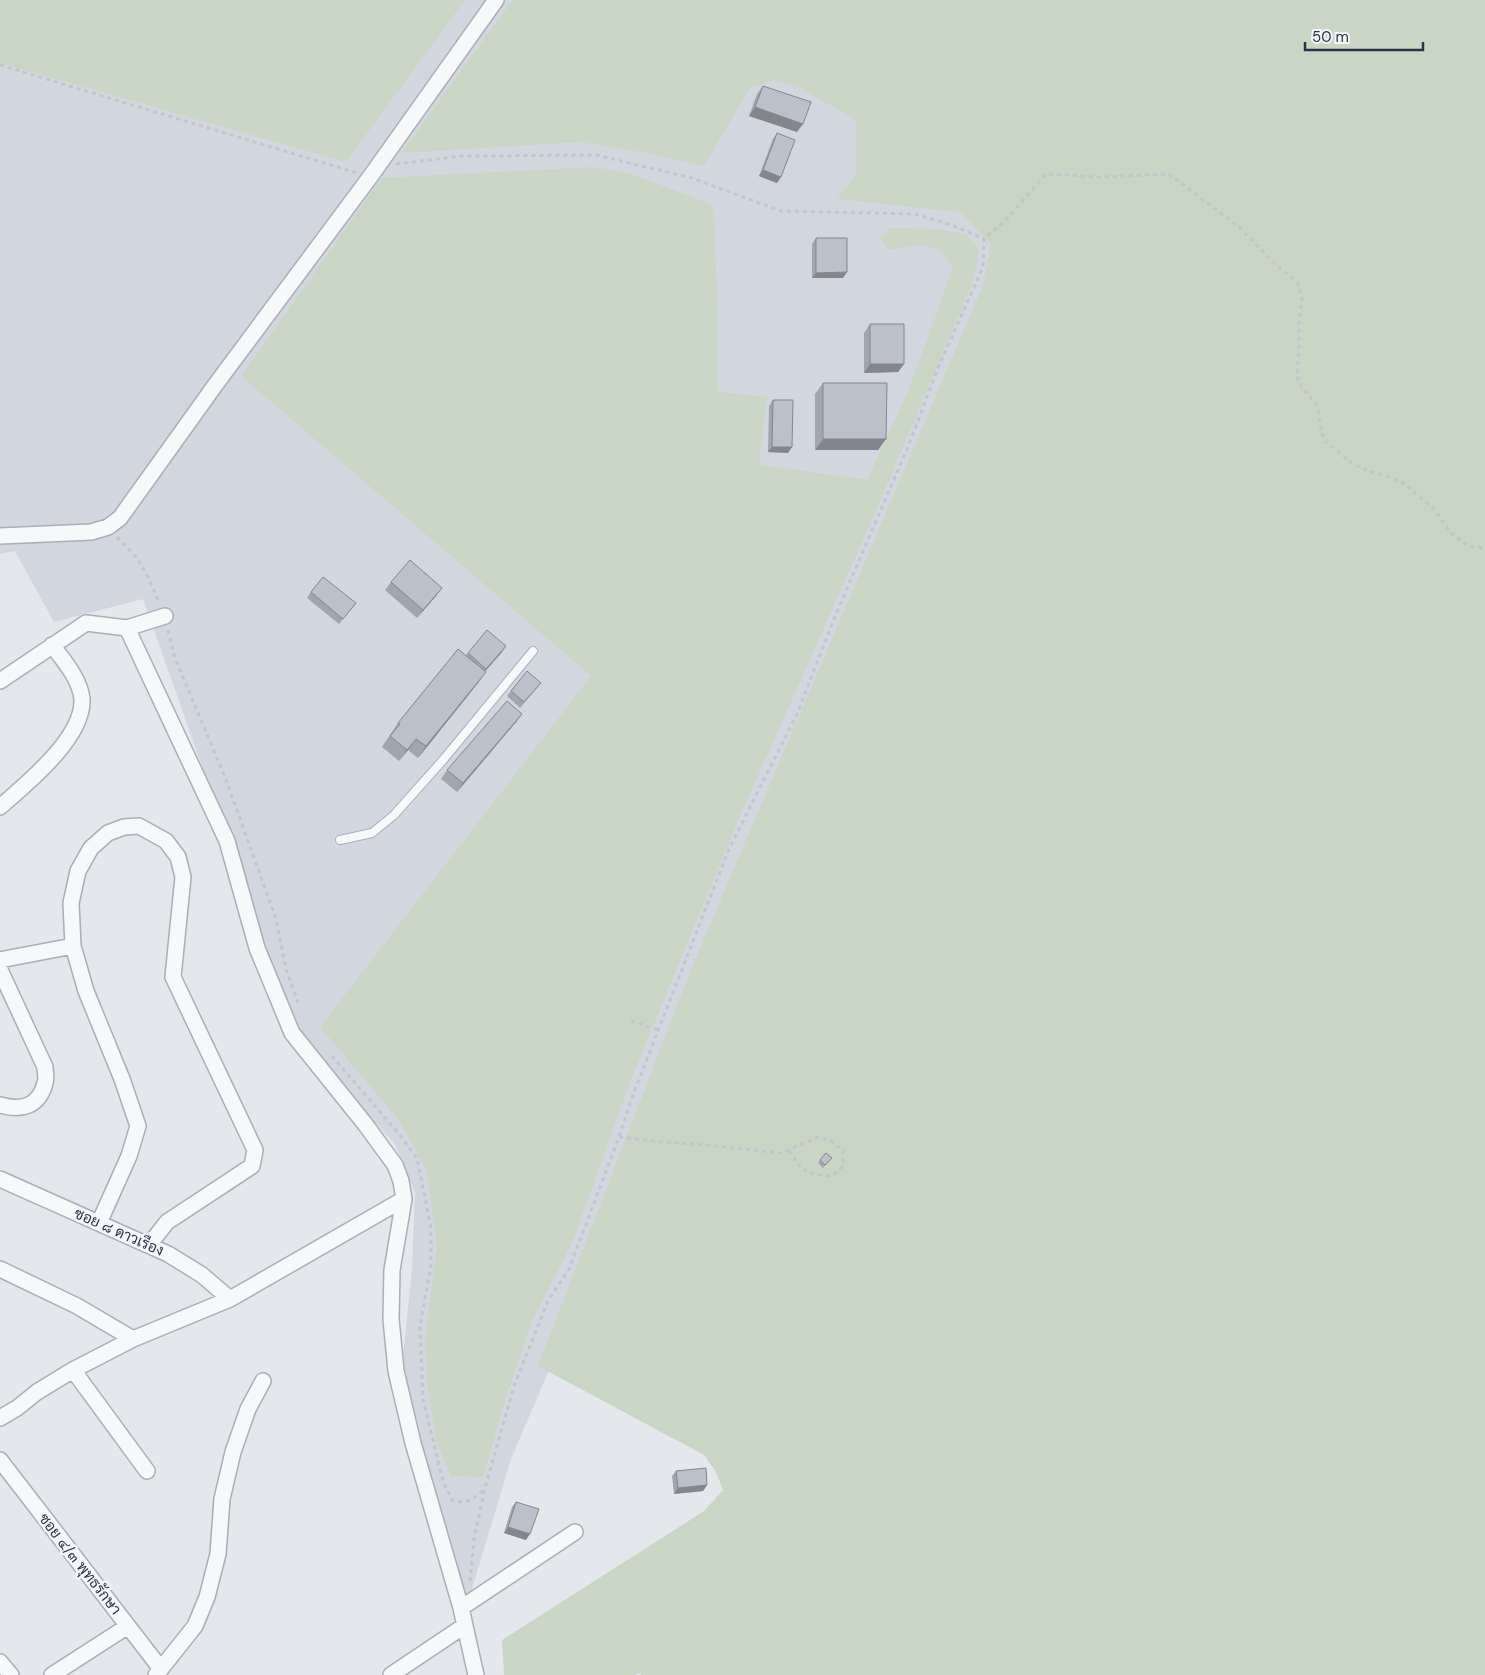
<svg xmlns="http://www.w3.org/2000/svg" width="1485" height="1675" font-family="'DM Sans',Sarabun,sans-serif">
  <style>
    .built { fill: #d2d6de }
    .green { fill: #c9d6c5 }
    .lines { fill: none; stroke-linecap: round; stroke-linejoin: round }
    .service-casing { stroke: #a9aeb7; stroke-width: 10 }
    .minor-casing { stroke: #a9aeb7; stroke-width: 18 }
    .path { stroke: #c2c5cb; stroke-width: 3; stroke-dasharray: 4 4; stroke-linecap: butt }
    .service { stroke: #f7f8fa; stroke-width: 8 }
    .minor { stroke: #f7f8fa; stroke-width: 15 }
    .wall { fill: #a1a5ae }
    .shaded-wall { fill: #83868d }
    .building { fill: #bbc0ca; stroke: #83868d }
    .labels { text-anchor: middle; stroke-width: 5; stroke-linejoin: round; paint-order: stroke }
    .street-label { font-size: 15px; fill: #2b3445; stroke: #f4f6f9 }
  </style>
  <rect width="100%" height="100%" fill="#e4e7ec"/>
  <path class="built" d="M0,0H851L1015,216L1022,264L511,1459L468,1602L439,1519L402,1367L412,1268L415,1193L395,1144L299,1041L143,599L54,622L15,551L0,554Z"/>
  <path class="green" d="M0,0H465L346,162L0,63Z
    M513,0H1485V1675H641L640,1673L635,1675H504L502,1640L704,1511L723,1490L716,1472L704,1455L538,1366L692,967L984,283L991,244L960,212L837,199L856,174V120L802,89L773,80L750,88L704,166L647,153L581,142L401,153Z
    M593,167L629,173L713,205L718,314V392L767,397L759,463L762,465L867,480L909,389L953,268L939,249L921,245L889,250L880,237L890,228L939,229L967,235L979,250L973,282L876,511L739,818L630,1082L572,1243L532,1321L505,1401L483,1477L451,1476L437,1442L428,1390L425,1341L437,1245L427,1171L399,1120L320,1027L591,676L241,376L382,178Z"/>
  <g class="lines">
    <g class="service-casing">
      <path id="service" d="M340,840L372,833L394,815L443,760L533,651"/>
    </g>
    <g class="minor-casing">
      <path id="minor" d="M0,536L91,532L108,527L120,518L216,384L370,177L496,0
        M127,628L227,841L257,948L292,1033L365,1124L395,1165L401,1181L404,1199L392,1270L391,1319L396,1371L413,1443L461,1608L476,1675
        M0,681L86,623L127,628L165,616
        M0,807C26,784 84,738 82,699C80,679 64,661 52,645
        M0,960L73,946
        M0,970L45,1067C45,1072 47,1079 45,1083C39,1107 21,1111 0,1105
        M0,1179L168,1254L202,1275L230,1299
        M99,1223L129,1156L138,1126L122,1079L86,991L73,946L71,903L78,871L91,848L108,833L124,827L139,826L166,841L178,857L183,877L173,977L255,1150L252,1166L167,1222L149,1245
        M0,1269L77,1306L133,1339
        M73,1370L147,1471
        M0,1418L17,1408L37,1392L73,1370L133,1339L230,1299L404,1199
        M0,1460L161,1669
        M461,1608L575,1532
        M0,1662L11,1675
        M52,1675L128,1626
        M156,1675L195,1626L207,1597L218,1554L222,1499L233,1452L248,1409L263,1381
        M391,1675L464,1626"/>
    </g>
    <path class="path" d="M0,65L357,173
      M396,164L462,156L596,155L692,178L781,211L915,214L954,226L984,239
      M117,537L138,559L148,577L159,602
      M168,630L175,658L225,777L276,919L286,969L298,1003
      M631,1021L659,1030
      M332,1056L399,1134L417,1158L431,1228V1266L420,1326L423,1399L443,1481L452,1500C465,1505 475,1499 484,1489
      M619,1137L663,1142L708,1145L781,1153L818,1137L832,1141L843,1151V1166L832,1176C806,1174 803,1173 789,1150
      M470,1581L474,1539L485,1488L514,1386L548,1301L569,1269L619,1137L631,1100L729,849L797,714L836,614L908,447L938,368L983,267L984,239L1007,219L1046,174L1099,177L1169,174L1239,227L1270,259L1298,283L1302,298L1299,323V352L1297,369L1298,382L1318,407L1320,424L1324,440L1352,463L1368,471L1390,477L1405,484L1435,510L1451,533L1468,546L1485,548"/>
    <use href="#service" class="service"/>
    <use href="#minor" class="minor"/>
  </g>
  <path class="wall" d="M763,86L797,132L749,116L757,94Z
    M777,133V183L759,176L773,139Z
    M816,238L843,278H812V244Z
    M870,324L904,364L898,372L864,373V333Z
    M823,383L886,439L878,450H815V394Z
    M773,400L792,447L788,453L768,452L769,406Z
    M391,582L442,588L436,596L417,618L385,590Z
    M311,592L356,603L339,624L307,598Z
    M502,652L485,671L478,683L418,758L408,750L399,761L382,747L398,723L468,653Z
    M541,683L520,708L507,696L511,691Z
    M522,714L516,722L457,792L441,779L447,770Z
    M832,1158L823,1168L818,1163L820,1160Z
    M676,1471L707,1485L703,1491L674,1494L672,1476Z
    M516,1502L526,1540L504,1533L512,1507Z"/>
  <path class="shaded-wall" d="M755,107L803,124L797,132L749,116Z
    M763,170L781,177L777,183L759,176Z
    M847,272L843,278H812L816,273Z
    M870,364H904L898,372L864,373Z
    M823,439H886L878,450H815Z
    M772,447H792L788,453L768,452Z
    M442,588L436,596L417,618L423,610Z
    M506,646L502,652L482,675L486,669Z
    M486,672L478,683L418,758L426,746Z
    M522,714L516,722L457,792L463,783Z
    M416,739L408,750L399,761L407,750Z
    M707,1485L703,1491L674,1494L678,1488Z
    M508,1527L530,1534L526,1540L504,1533Z"/>
  <path class="building" d="M763,86L811,102L803,124L755,107Z
    M777,133L795,140L781,177L763,170Z
    M816,238H847V272L816,273Z
    M870,324H904V364H870Z
    M823,383H887L886,439H823Z
    M773,400H793L792,447H772Z
    M410,560L442,588L423,610L391,582Z
    M323,577L356,603L343,619L311,592Z
    M487,630L506,646L486,669L468,653Z
    M458,649L486,672L426,746L416,739L407,750L390,736L400,724L398,723Z
    M527,671L541,683L524,702L511,691Z
    M507,701L522,714L463,783L447,770Z
    M826,1153L832,1158L825,1165L820,1160Z
    M706,1468L707,1485L678,1488L676,1471Z
    M516,1502L539,1509L530,1534L508,1527Z"/>
  <g class="labels">
    <g class="street-label">
      <text transform="translate(119 1232) rotate(24)" y="5">ซอย ๘ ดาวเรือง</text>
      <text transform="translate(80 1564) rotate(52)" y="5">ซอย ๔/๓ พุทธรักษา</text>
    </g>
  </g>
  <path d="M1305 42v8h118v-8" fill="none" stroke="#2b3445" stroke-width="2.5"/>
  <text x="1312" y="42" font-size="15" fill="#2b3445" stroke="#f4f6f9" stroke-width="4" paint-order="stroke">50 m</text>
</svg>
